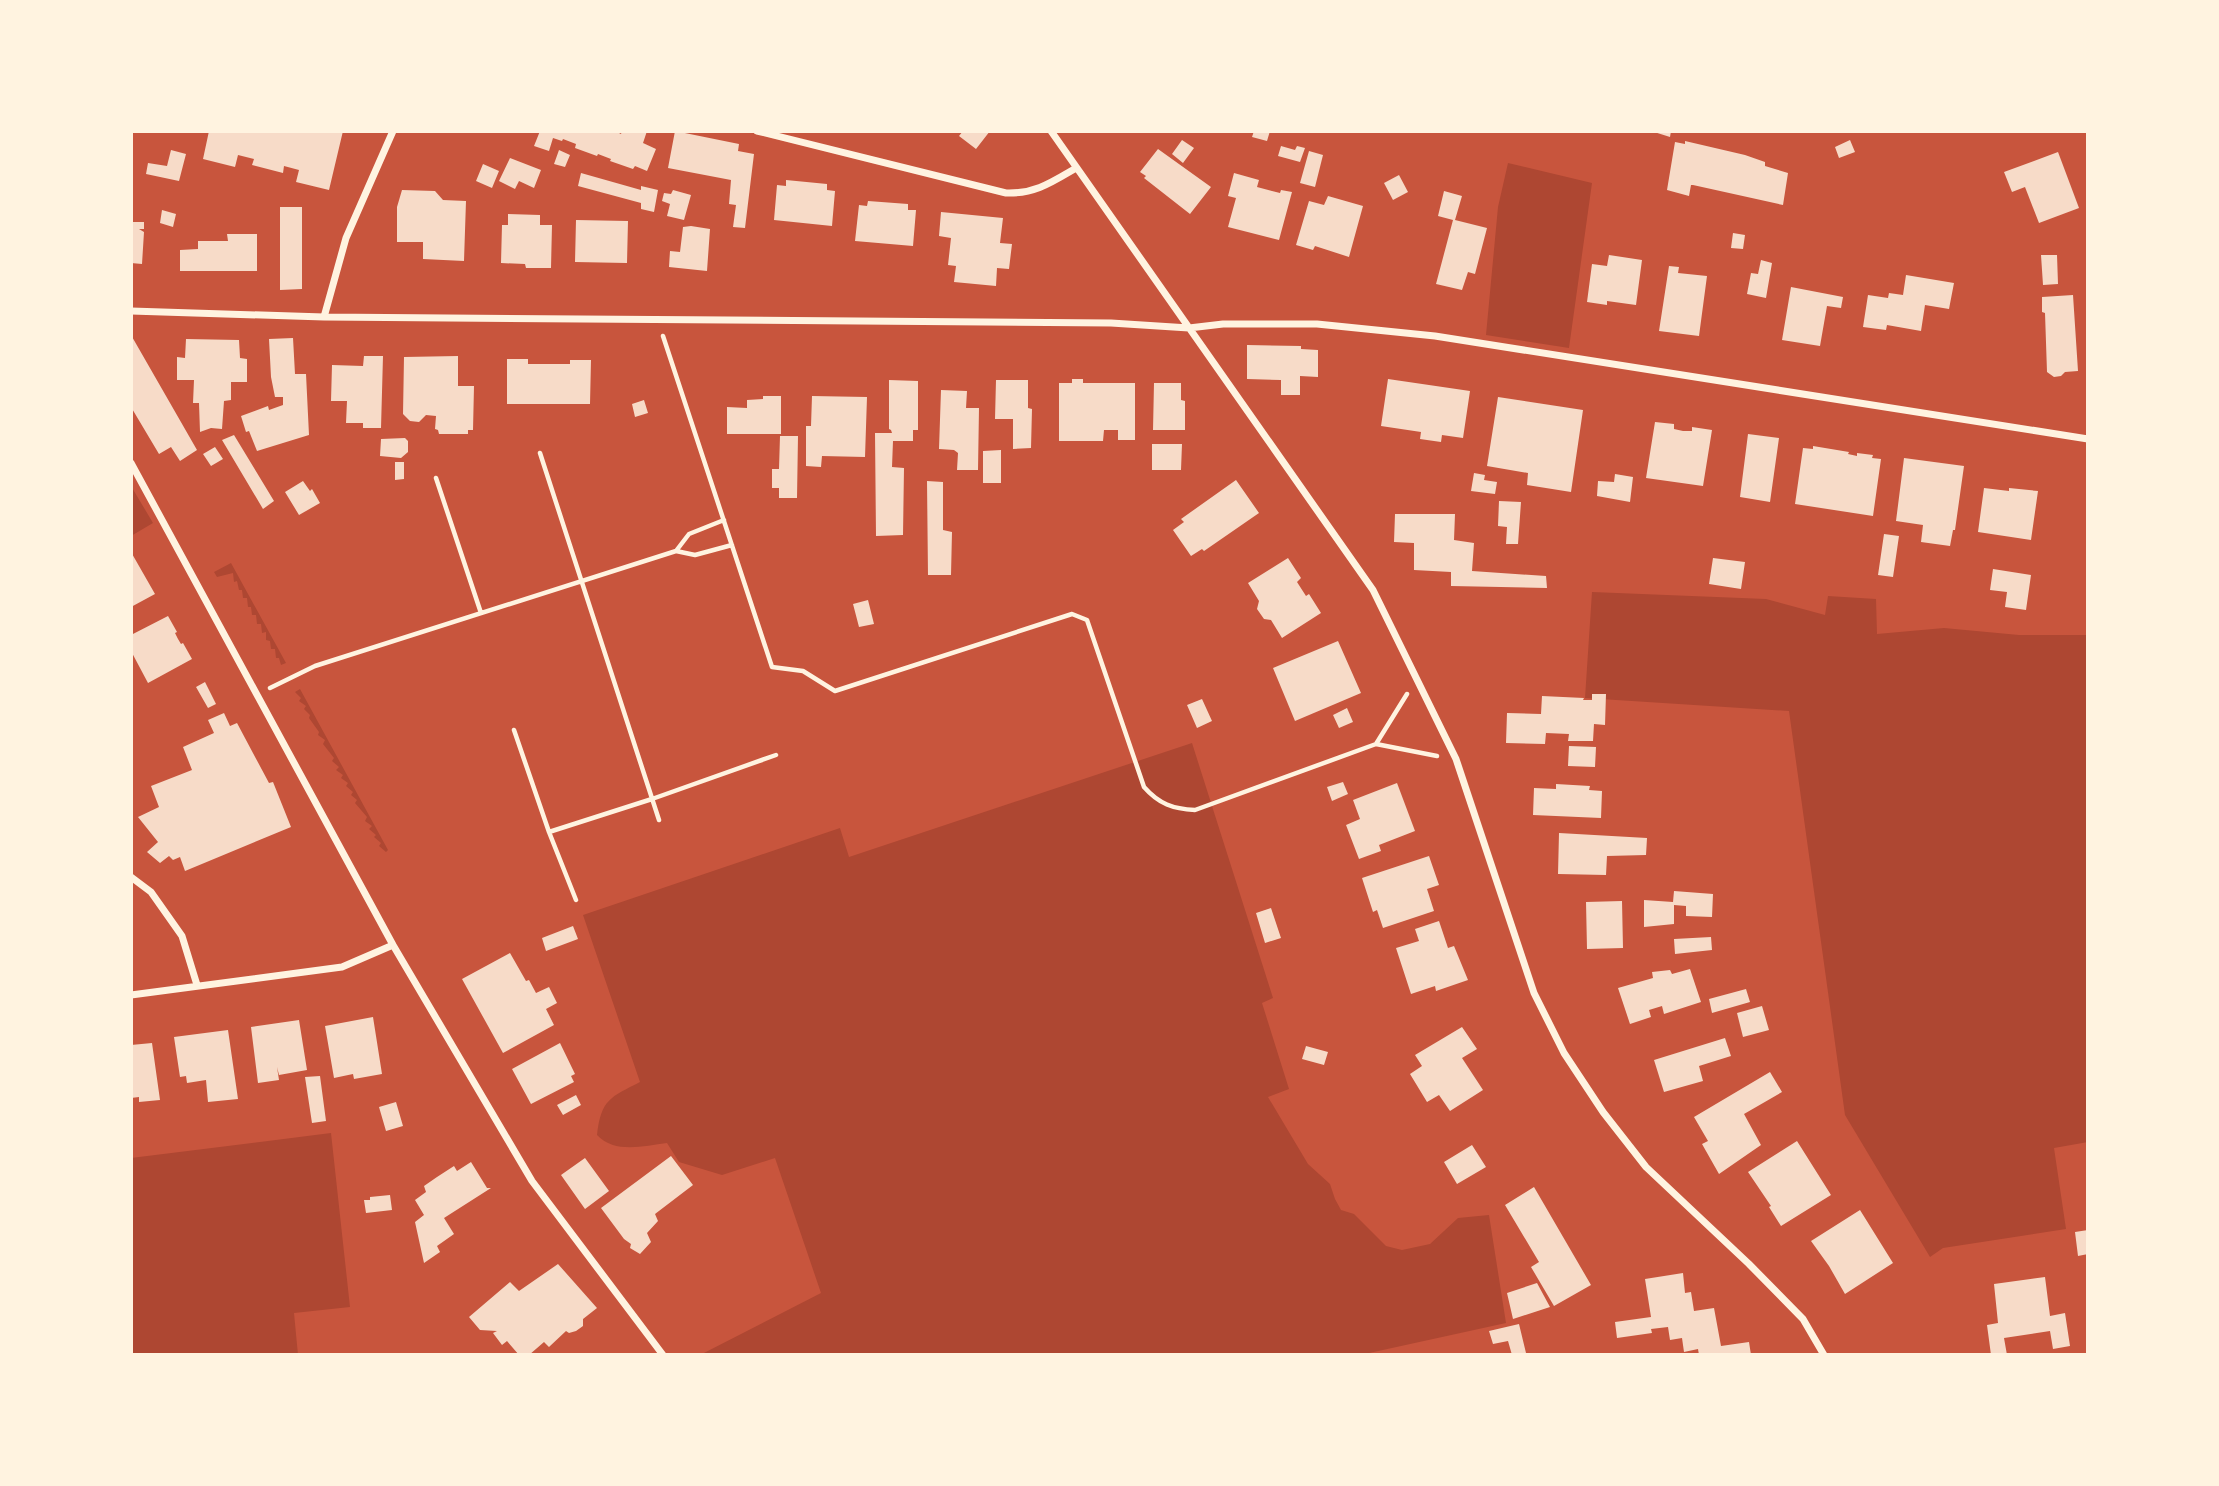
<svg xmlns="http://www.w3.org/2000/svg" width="2219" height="1486" font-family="Georgia,serif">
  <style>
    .green { fill: #ae4732 }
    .building { fill: #f7dbc8 }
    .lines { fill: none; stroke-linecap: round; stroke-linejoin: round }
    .path { stroke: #fff3e0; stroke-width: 4.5 }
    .minor { stroke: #fff3e0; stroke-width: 7 }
  </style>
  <rect width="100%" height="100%" fill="#c8553d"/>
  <path class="green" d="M1508,163L1592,183L1569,348L1486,335L1498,207Z
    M131,486L153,523L131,536Z
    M231,563L286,663L281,665L279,658H276L275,649H271L270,641L266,640V632L262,633L261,624H257L256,615H252L251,607H248L247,598H243L242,590H239L237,581L234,582L233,573L217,577L214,572Z
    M1592,592L1766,599L1825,615L1828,596L1876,599L1877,634L1944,628L2019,635H2088V1142L2054,1148L2066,1229L1943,1248L1930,1257L1845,1115L1789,711L1585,698Z
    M300,689L388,850L386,852L379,846L381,843L374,837L376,835L369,829L372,826L365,821L367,817L355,803L357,800L351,795L353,792L346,786L348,783L341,778L343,775L336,770L339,767L332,761L334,758L323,744L325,740L318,735L319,732L309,718L310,715L304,709L306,706L299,701L301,698L295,692Z
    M1192,743L1273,998L1262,1003L1289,1089L1268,1097L1308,1164L1330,1184L1335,1199L1341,1210L1354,1214L1386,1246L1402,1250L1430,1244L1458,1218L1489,1215L1506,1323L1360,1355H700L821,1293L775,1158L722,1175L679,1162L667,1143C643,1146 615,1154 597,1135C601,1099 611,1097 640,1082L583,915L840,828L849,857Z
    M331,1133L350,1307L294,1313L298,1355H131V1158Z"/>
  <path class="building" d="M209,131H343L329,190L296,182L299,170L284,166L283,173L252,165L254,159L238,155L235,167L203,159Z
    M540,131H615L621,134L622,131H647L643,143L656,149L647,171L635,166L633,169L610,161L611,159L598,154L597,156L575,148L576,144L563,139L562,141L553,138L549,151L534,146Z
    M675,131L739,144L738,151L754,154L745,228L733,227L736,205L729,204L731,180L668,168Z
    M963,131H990L976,149L959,136Z
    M1254,131H1270L1267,141L1252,137Z
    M1651,131H1671L1670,137Z
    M1182,140L1194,148L1183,163L1172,154Z
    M1850,140L1855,152L1839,158L1835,147Z
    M1685,141L1745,155L1765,162V166L1788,173L1783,205L1693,185H1691L1689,196L1667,190L1675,142L1685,144Z
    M1281,146L1295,150L1297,146L1305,148L1300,162L1278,156Z
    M1158,149L1211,187L1190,214L1144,178L1146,176L1140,172Z
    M171,150L186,154L179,181L146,174L148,163L167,166Z
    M559,150L570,155L565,167L554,164Z
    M1309,151L1323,155L1315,187L1300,183Z
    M2058,152L2079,208L2039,223L2025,187L2012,192L2004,172Z
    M510,158L541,170L534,188L519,181L515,189L499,181Z
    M483,164L499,171L492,188L476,181Z
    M581,173L641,190V186L658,190L654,212L641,209V203L578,186Z
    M1234,173L1259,180L1257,187L1280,193L1281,190L1292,192L1279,240L1228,227L1236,198L1228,196Z
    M1399,175L1408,192L1393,200L1384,183Z
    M786,180L827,184V190L835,191L832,226L774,220L777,185L786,186Z
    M402,190L435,191L443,200L466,201L464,261L423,259V242H397V207Z
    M673,190L691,195L684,220L667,216L670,204L662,201L664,193L671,194Z
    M1444,191L1462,196L1455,220L1487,228L1475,274L1468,272L1462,290L1436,284L1453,220L1438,216Z
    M1328,196L1363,206L1349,257L1315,246L1313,250L1296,245L1309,201L1324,205Z
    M868,201L908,204V210H916L913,246L855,241L859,205L867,206Z
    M280,207H302V289L280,290Z
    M162,210L176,214L173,227L160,223Z
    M941,212L1003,218L1000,243L1012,244L1009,269L997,268L996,286L954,282L956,266L948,265L951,238L939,236Z
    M508,214L540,215V225H552L551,268H526L525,264L501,263L502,225H508Z
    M576,220L628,221L627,263L575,262Z
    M131,222H144V229H139L144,232L142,264L131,263Z
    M691,226L710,229L707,271L669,267L670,251L680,252L683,227Z
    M1733,233L1745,235L1743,249L1731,248Z
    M227,234H257V271H180V250L198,249V241H228Z
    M1609,255L1642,260L1636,305L1607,301V305L1587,302L1592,264L1607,266Z
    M2041,255H2057L2058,284L2043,285Z
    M1761,260L1772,263L1766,298L1747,294L1751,273L1758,274Z
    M1669,266L1679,267L1678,273L1707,276L1699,336L1659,331Z
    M1906,275L1954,283L1949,309L1925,305L1921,331L1887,325L1886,330L1863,327L1868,295L1888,298L1889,293L1903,295Z
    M1791,287L1843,297L1841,308L1827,306L1820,346L1782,340Z
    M2073,295L2078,371L2065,372L2061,376L2054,377L2047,372L2045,313L2042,312V297Z
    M131,335L197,450L180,461L171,447L159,454L131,407Z
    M293,338L295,374H306L309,435L257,451L249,431L246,432L241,416L268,406L269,410L283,405V397H275L271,377L269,339Z
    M186,339L239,340L240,358L247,359V382H231V400L224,401L222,429L211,428L200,432L199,403H193L194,380H177V357L185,358Z
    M1247,345L1301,346V349L1318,350V377L1300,376V395H1281V380L1247,379Z
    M364,356H383L381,428H363V423H346L347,401H331L332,365L363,366Z
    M458,356V386H474L473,430H468V434H439L438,430L435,429L436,416L426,415L419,422L410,421L403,414L404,357Z
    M507,359H528V364H570V360H591L590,404H507Z
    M1072,379H1083V383H1135V440H1118V430H1104L1103,441H1059V383H1072Z
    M1388,379L1470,391L1463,438L1442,435L1441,442L1420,439L1421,432L1381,426Z
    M889,380L918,381V430H913V441H893L892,467L904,468L903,535L876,536L875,433H892L891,430L889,429Z
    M996,380H1028V408L1032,409L1031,448L1013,449V419H995Z
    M1154,383H1181V400L1185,401V430H1153Z
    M941,390L967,391L966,408H979L978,470H957L958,453L954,450L939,449Z
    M763,396H781V434H727V407L747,408V400L763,399Z
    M812,396L867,397L865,457L822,456L821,467L806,466V426H811Z
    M1498,397L1583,410L1571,492L1527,485L1528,473L1487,466Z
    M644,400L648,413L635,417L632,404Z
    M1655,422L1674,424V429L1683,431H1692V427L1712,430L1703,486L1646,478Z
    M1748,434L1779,438L1770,502L1740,497Z
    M234,435L274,501L263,509L222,440Z
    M780,436H798L797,498H779V488H772V469H779Z
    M405,438L408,441V452L401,458L380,456L381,439Z
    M1152,444H1182L1181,470H1152Z
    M1813,446L1849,452L1848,454L1857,456V453L1873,455L1872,458L1881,459L1873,516L1795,504L1803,448L1813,449Z
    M215,447L223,459L211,466L203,454Z
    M1001,450V483H983V451Z
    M1904,458L1964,466L1955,530H1953L1950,546L1921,542L1923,525L1896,521Z
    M395,462H404V479L395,480Z
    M1474,473L1485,475L1484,480L1497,482L1495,494L1471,491Z
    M1615,474L1633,477L1630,502L1597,496L1598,481L1614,482Z
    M1236,480L1259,513L1204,551L1202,549L1191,556L1173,530L1184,522L1181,519Z
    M303,481L310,491L312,489L320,503L299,515L285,492Z
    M927,481L943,482V530L952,532L951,575H928Z
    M1984,488L2009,491V488L2038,491L2031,540L1978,532Z
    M1499,501L1521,502L1518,544H1506L1507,527L1498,526Z
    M1395,514H1455L1454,540L1474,543L1472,571L1546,576L1547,588L1451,586V572L1414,570V543L1394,542Z
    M1884,534L1899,536L1893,577L1878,575Z
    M131,552L155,594L131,607Z
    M1288,558L1301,578L1297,582L1306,596L1309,594L1321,613L1282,638L1271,620L1264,619L1257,609L1259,601L1248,583Z
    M1713,558L1745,562L1741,589L1709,584Z
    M1993,569L2031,575L2026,610L2005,607L2007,592L1990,590Z
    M868,600L874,624L859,627L853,604Z
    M168,616L177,632L175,633L178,639L181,644L183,643L192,659L148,683L131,651V635Z
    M1338,641L1361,693L1295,721L1273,668Z
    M205,682L216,704L208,708L196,687Z
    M1592,694H1606L1605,725L1594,724L1593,741H1568L1569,734L1546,733L1545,744L1506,743L1507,713L1541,714L1542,696L1584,698L1583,700H1592Z
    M1202,699L1212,721L1197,728L1187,705Z
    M1347,708L1353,722L1339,728L1333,715Z
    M224,713L230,726L237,723L269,783L273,782L291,827L185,871L180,857L173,860L169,856L160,863L147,852L158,842L138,817L159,807L151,786L192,770L183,747L214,733L208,720Z
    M1569,746L1596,747L1595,767L1568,766Z
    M1343,782L1348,794L1332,801L1327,787Z
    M1397,783L1415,831L1379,845L1381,851L1359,859L1346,825L1360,819L1353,800Z
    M1556,784L1590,786L1589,790L1602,791L1601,818L1533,815L1534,788L1556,789Z
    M1559,833L1647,838L1646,855L1607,856L1606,875L1558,874Z
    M1429,856L1439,885L1427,889L1434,911L1383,928L1377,910L1373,912L1362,878Z
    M1674,891L1713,894L1712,917L1686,916V906L1674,905V924L1644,927V900L1673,902Z
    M1622,901L1623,948L1587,949L1586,902Z
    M1271,908L1281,938L1265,943L1256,913Z
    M1439,921L1448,948L1454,946L1468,980L1436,991L1435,986L1411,994L1396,948L1419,941L1415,929Z
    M573,926L578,939L546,951L542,938Z
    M1711,937L1712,950L1675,954L1674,939Z
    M510,953L526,981L529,980L536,993L549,987L557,1003L546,1009L554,1025L503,1053L462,979Z
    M1690,969L1701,1002L1664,1014L1662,1006L1649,1010L1651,1017L1630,1024L1618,988L1653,978L1652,972L1670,970L1672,974Z
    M1746,989L1750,1002L1712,1013L1709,999Z
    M1762,1006L1769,1030L1743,1037L1737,1013Z
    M373,1017L382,1074L354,1079L353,1074L334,1078L325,1026Z
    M299,1020L307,1070L279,1075L277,1067L279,1080L258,1083L251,1027Z
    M1462,1027L1477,1049L1462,1058L1483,1090L1450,1111L1439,1095L1427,1102L1410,1074L1422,1066L1415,1055Z
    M228,1030L238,1099L208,1102L206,1080L187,1083L186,1076L180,1077L174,1037Z
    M1725,1038L1731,1056L1699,1066L1703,1081L1664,1092L1654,1060Z
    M152,1043L160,1100L139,1102V1097L131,1098V1045Z
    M560,1043L575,1074L571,1076L574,1082L531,1104L512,1069Z
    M1306,1046L1328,1052L1324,1065L1302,1059Z
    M1770,1072L1782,1092L1744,1114L1761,1145L1719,1174L1702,1144L1708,1141L1694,1117Z
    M320,1076L326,1121L312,1123L305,1077Z
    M576,1095L581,1105L563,1115L557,1105Z
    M396,1102L403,1126L386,1131L379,1107Z
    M1797,1141L1831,1195L1781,1226L1769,1207L1771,1206L1748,1172Z
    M1472,1145L1486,1167L1457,1184L1444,1162Z
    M671,1156L693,1185L655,1214L658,1221L647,1233L651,1242L640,1254L630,1248L631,1244L624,1239L601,1208Z
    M585,1158L609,1191L585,1209L561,1175Z
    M471,1162L487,1188H491L444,1218L454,1234L437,1246L440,1252L424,1263L415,1222L424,1215L415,1200L426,1192L424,1186L437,1177L454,1166L457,1171Z
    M1534,1187L1591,1285L1554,1306L1531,1267L1539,1262L1505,1205Z
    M390,1195L392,1210L366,1213L364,1200H370V1197Z
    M1860,1210L1893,1263L1845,1294L1829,1266L1811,1241Z
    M2088,1230V1254L2078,1256L2075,1232Z
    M558,1264L597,1308L583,1319V1326L576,1331L569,1333L566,1331L549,1347L544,1342L529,1355H519L507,1341L502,1345L493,1333L497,1331L480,1330L469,1317L510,1282L519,1291Z
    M1683,1273L1685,1293L1691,1292L1694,1311L1714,1308L1721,1346L1749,1342L1751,1355H1699L1698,1349L1684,1352L1682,1338L1670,1340L1668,1327L1651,1329L1652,1333L1617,1338L1615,1322L1651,1317L1645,1279Z
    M2045,1277L2050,1316L2065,1313L2070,1346L2053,1349L2050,1331L2004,1338L2007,1355H1991L1987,1325L1998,1323L1994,1284Z
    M1537,1283L1550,1307L1513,1319L1507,1293Z
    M1519,1324L1526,1353L1512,1355L1508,1341L1493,1344L1489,1331Z"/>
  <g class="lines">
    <path class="path" d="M663,336L772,667L803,671L835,691L1072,614L1087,620L1144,787C1159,804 1173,809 1195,810L1376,744L1407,694
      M540,453L659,820
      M436,478L481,613
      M676,551L695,555L732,545
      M270,688L315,666L676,551L689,534L724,520
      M514,730L549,832L576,900
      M1376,744L1437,756
      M549,832L652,799L776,755"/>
    <path class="minor" d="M757,131L1006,193C1035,194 1052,182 1076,168
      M1051,131L1373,590L1456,759L1534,993L1564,1053L1603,1112L1646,1167L1749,1264L1803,1319L1824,1355
      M131,311L324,317L1111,323L1189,328L1223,324H1317L1435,336L2088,439
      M324,317L346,238L393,131
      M131,463L393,945L532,1181L663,1355
      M131,877L151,892L182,936L197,985
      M131,995L342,967L393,945"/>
  </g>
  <rect width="2219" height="1486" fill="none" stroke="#fff3e0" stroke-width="266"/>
</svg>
